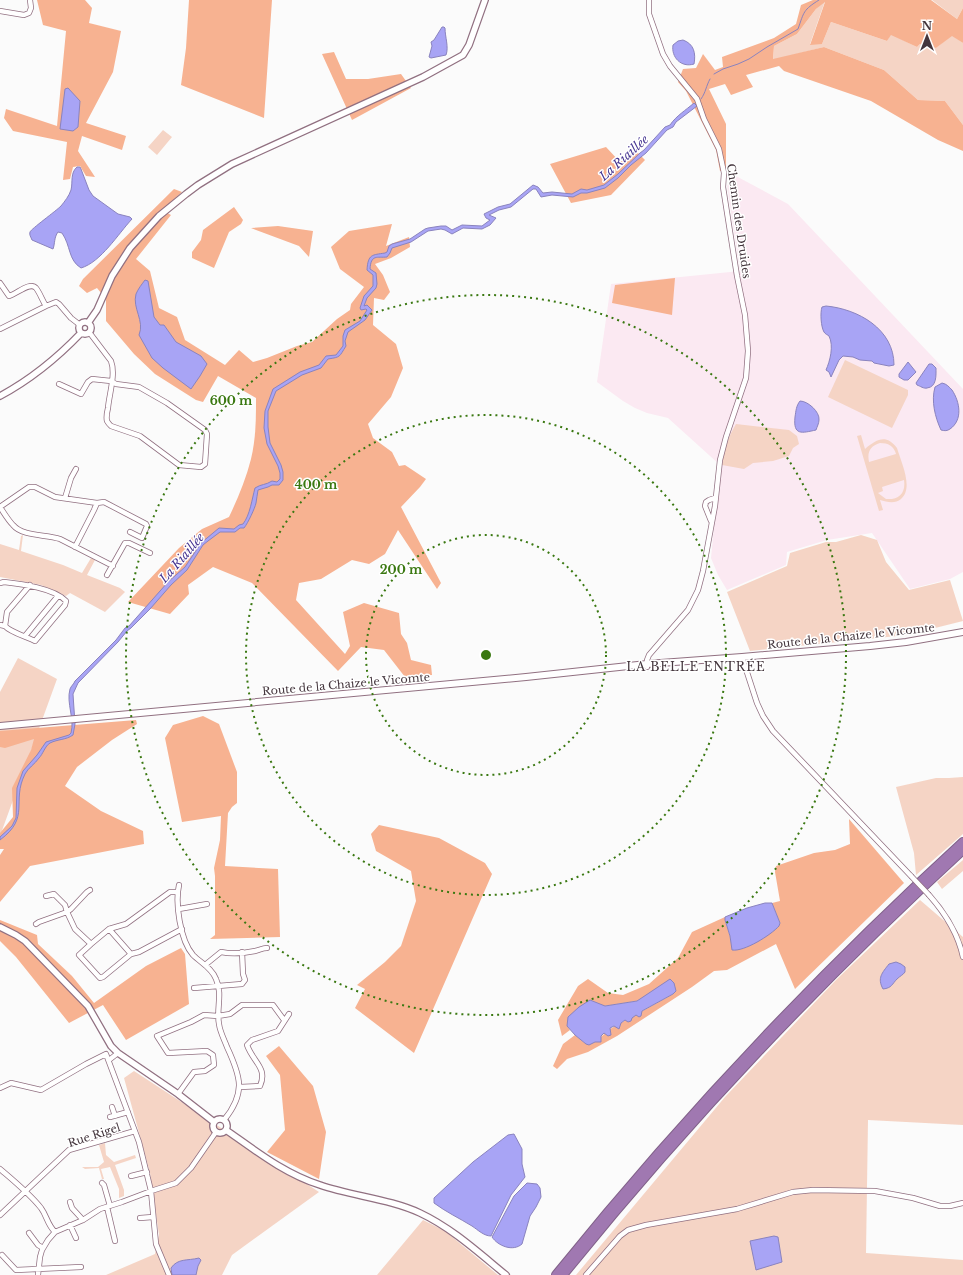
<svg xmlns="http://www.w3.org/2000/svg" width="963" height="1275" font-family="'Libre Baskerville',serif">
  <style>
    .built { fill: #fbe9f2 }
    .green { fill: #f5d4c5; fill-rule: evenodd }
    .forest { fill: #f7b291 }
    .water { fill: #a8a4f5; stroke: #8a83be }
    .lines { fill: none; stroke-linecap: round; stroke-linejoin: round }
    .stream { stroke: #8a83be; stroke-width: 1 }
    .minor-casing { stroke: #917081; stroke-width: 6 }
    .tertiary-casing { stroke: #917081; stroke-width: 8 }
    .secondary-casing { stroke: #917081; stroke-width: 8 }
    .motorway-casing { stroke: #806188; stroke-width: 10 }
    .minor { stroke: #fff; stroke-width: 4.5 }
    .tertiary { stroke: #fff; stroke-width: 5.5 }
    .secondary { stroke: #fff; stroke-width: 6 }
    .motorway { stroke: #a078b1; stroke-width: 8 }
    .minor-bridge-casing { stroke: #917081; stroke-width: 6; stroke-linecap: butt }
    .minor-bridge { stroke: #fff; stroke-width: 4.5 }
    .ring { fill: none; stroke: #3a7811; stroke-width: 2; stroke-dasharray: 2 4 }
    .labels { text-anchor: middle; stroke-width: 3; stroke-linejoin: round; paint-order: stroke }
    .street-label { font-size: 11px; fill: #44363d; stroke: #fff }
    .water-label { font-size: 12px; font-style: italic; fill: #453491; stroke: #fff }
    .neighbourhood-label { font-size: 12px; letter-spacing: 1px; fill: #44363d; stroke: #fff }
    .centre { fill: #3a7811; stroke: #fff; stroke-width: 2 }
    .ring-label { font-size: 12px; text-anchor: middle; font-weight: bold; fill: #3a7811; stroke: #fff; stroke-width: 3; stroke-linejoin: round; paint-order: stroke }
  </style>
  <rect width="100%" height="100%" fill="#fbfbfb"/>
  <path class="built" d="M734,175L788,204L963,389V572L950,579L910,589L872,533L827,540L787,552L786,565L727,590L718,575L711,558L720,465L668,418L647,413L635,408L623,401L597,382L611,284L740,271L727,186Z"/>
  <path class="green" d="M932,0H963V8L957,19Z
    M825,1L810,44H822L831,22L887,41L891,34L917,47L920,44L936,48L952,35L963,43V125L945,101L918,100L884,70L824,47L773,60L774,46L797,34L816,9Z
    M163,130L172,137L157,155L148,147Z
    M845,360L908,390V395L892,428L828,397Z
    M736,424L789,430L797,436L799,444L793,448L789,456L773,461L753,463L744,469L722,465C724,450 728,437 736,424Z
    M861,435L865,449C877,439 886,434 897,448C901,462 914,488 901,499C895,504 887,502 880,500L883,510L879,511L857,436ZM880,443C888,443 894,446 896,454L869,462C867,452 870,446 880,443ZM904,480C906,493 899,500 886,499L878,493L883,491L882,487Z
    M23,535L21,551L63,565L82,573L91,558L95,560L87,575L120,588L125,592L105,612L70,593L66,596L41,585L0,577V544L19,550L21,536Z
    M861,535L877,540L886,562L909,590L950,580L963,621L907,635L750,651L727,592L787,566L790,553L826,542H836Z
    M18,658L57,679L0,836V692Z
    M963,777V834L916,875L914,853L896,787L936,778H949Z
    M963,860V871L942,889L937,882Z
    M920,900L963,937V1125L868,1120L866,1253L963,1260V1275H576L725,1097L837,979Z
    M134,1071L319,1192L232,1255L222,1275H106L155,1254L159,1235L150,1173L124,1078Z
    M105,1143L106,1155L114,1162L135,1155L136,1158L115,1165L124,1190V1196L119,1198V1189L110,1167L101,1169L104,1179H102L99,1168L85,1169L82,1167H98L104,1162L99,1145Z
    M423,1220L445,1231L498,1275H377Z"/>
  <path class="forest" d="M37,0H85L92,8L89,23L121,31L113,72L86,123L126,136L122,150L82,136L78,151L95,177L86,176L80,166L73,167L70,179L63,180L67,142L13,131L4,118L6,109L57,126L66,31L43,25Z
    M189,0H272L264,118L181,85L186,48Z
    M813,0H931L957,19L963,8V43L952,36L936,48L920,44L917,47L891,35L887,41L831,22L822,44L810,45L825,2L816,9L797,34L774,46L773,59L824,47L884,70L918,100L945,101L963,125V151L938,140L871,101L784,71L779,66L746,75L753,87L731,95L725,84L709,89L726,124V171H720L716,150L686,91L678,82L683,69L696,68L703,54L715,70L723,67L722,57L774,38L796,24L801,5Z
    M334,52L346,79H368L401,74L411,88L352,120L322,54Z
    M606,147L620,162L637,152L645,160L611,195L571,203L550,164Z
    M174,189L182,192L162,210L171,215L136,259L150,271L159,308L177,317L185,340L225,365L239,350L253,362L267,358L297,346L312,342L337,319L350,310L351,304L364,287L340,269L331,247L349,231L392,224L386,246L409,237L410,247L391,258L375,264L383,275L390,292L384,300L374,298L373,325L396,344L403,368L391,397L368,424L373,438L392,452L399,466L405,465L426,479L420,487L401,507L441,583L437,589L398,530L385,554L369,564L352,560L321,579L299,583L296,600L345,654L350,646L343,612L364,603L399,613L401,634L407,643L411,660L431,665L432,675L405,677L384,650L361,647L338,671L252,583L213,567L188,585L189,594L170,614L128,602L179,548L202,529L229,517C238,498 246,479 251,459C256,439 256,418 256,398L218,376L203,402L196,400L155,374L134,354L106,321V299L97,288L87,293L79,286L83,279Z
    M234,207L243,220L241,224L229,232L214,268L192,258V252L201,240L203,230Z
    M278,226L313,231L309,257L299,246L251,228Z
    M675,278L672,315L612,303L615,285Z
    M203,716L219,724L237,772V803L232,807L228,813L225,866L278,869L280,937L210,939L215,935V876L214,868L220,840L221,816L182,822L165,738L173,725Z
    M136,720L137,724L112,740L77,767L65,786L101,811L143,831L144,844L30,866L0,902V855L4,849H0V833L13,817L12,788L31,750L34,739L5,748L0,747V731Z
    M849,819L904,883L795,989L776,944L727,970L714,971L692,987L617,1036L588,1052L567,1059L557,1069L553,1066L563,1044L575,1035L586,1044L595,1042L610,1029L673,994L676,991L673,983L637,1001L605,1006L567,1026L570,1030L562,1036L558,1020L578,986L588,979L608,993L623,995L649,984L678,958L692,932L725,917V921L730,936L733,950L779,926L780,923L772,903L780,901L775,872L776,866L814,853L835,850L850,844Z
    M379,825L439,838L485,863L492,874L414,1053L355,1008L365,989L357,985L385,962L401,946L416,901L411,871L376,851L371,834Z
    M0,920L37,935L38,944L72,976L94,1003L146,966L181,948L185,954L189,1004L126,1040L103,1005L69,1023L16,957L0,941Z
    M279,1046L313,1086L326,1132L319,1179L267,1152L285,1130L280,1075L266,1056Z"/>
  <path class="water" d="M442,27H444L445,28C445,37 449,47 446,55L431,58L429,57L432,46L431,42L434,40Z
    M683,40C694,44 696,53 694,64C681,68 671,57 673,45L678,41Z
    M68,88L80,101L78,127L73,131L60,129L65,89Z
    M694,103L697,106L676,122L673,127L667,130L646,153L631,165L618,178L605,188L587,193H581L573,197L552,195L541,197L536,189H533L511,207L499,210L489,215L496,218L490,225L482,229L463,228L452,234L445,230L441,229L428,231L411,242L392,248L390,253L387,257C377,258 371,254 370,269L376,273L377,284L376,288L367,298L364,306L367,305L372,310L365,320L348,332L345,341L346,346C339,357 341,357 328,359L321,368L302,375L276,391L268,411V427L270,443L281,465L283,472V480L279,485H272L268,487L258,490C257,494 257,499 256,503C255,508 248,523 244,528H240L235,532H220L208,541L203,545L187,570L171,585L150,609L131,628L127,631L118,642L78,683L73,694L75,724L73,735C66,740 58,739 50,743C45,746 43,754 39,758C35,764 28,768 25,774C11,802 31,817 0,840V837L12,826L16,818L17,788L23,771L37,755L46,742L69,735L71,733C75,719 66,703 70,689C71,686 74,684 75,681L116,640L125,628L129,626L168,582L185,567L201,543L219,528L234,529L239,525L243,524C250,515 252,499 255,488C261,484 266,485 272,481L277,482L280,479V473L278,466L267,444L264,428L265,411L273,389L300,372L319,365L326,356L336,355L343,346V336L345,330L360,321L367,310L366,309L361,310L360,308L364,296L373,286V275L367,270C368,254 372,255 385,253L387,252L389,246L392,244L410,239L425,229L428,228L441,226H446L452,230L462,225L482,226L490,220L486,218L484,214L498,207L510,204L533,185L538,187L543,193L552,192L572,194L581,189L587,190L604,185L618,174L640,153L644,150L665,127L670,125C676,116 686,110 694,103Z
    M77,167H80L81,169L89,190L93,196L118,214L130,217L132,219C118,234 101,262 81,268C68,260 71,246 62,233L58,232C54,237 55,244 53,249L32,240C31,237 29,235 30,232C31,229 56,211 61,206C65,201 69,196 71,190C73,182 70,173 77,167Z
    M145,280L148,281L154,317L160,325H164L176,342L201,356L207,364L200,376L191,389L163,368L152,358L139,335C145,321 132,308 136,294C138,289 142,284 145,280Z
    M826,306C858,309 894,329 894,365L889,366L874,363L872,361L860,360L853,357L843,356L839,360L831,377L829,372L826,370C830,361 834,346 829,336C828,335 825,334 824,332C821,327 820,313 822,307Z
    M908,362L916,372L908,380H904L899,377V374Z
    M929,364H932L936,368C936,375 937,387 927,388C924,389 920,386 917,385L916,383Z
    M942,383C947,384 949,387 952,390C960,402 963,420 950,429C947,431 945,431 941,430C935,417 931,401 935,387Z
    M800,401C808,401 820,412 819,420C819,423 817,427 816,430C802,433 793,436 795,417C796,411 796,406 800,401Z
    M765,903H772L780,923L779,926C771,935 744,952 732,950L730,936L725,920V917L747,908Z
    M896,962L901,964L905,967V972C903,975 900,976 897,979C892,984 892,988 883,989C877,978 882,973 889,964Z
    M670,979L674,983L676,991L673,994L642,1011L641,1016L639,1017L636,1015L632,1018L631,1021L628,1022L625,1020L621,1023L619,1029L614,1026L610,1028L611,1035L608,1036L604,1033L601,1036V1042H595L589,1045L586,1044L575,1035L567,1026L568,1017L579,1007L590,1000L605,1006L637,1001Z
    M514,1134L522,1149V1164L525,1177L511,1195L491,1236C484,1236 478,1230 472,1226C459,1218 446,1212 434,1203V1198L473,1162L508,1135Z
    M527,1183L537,1184L540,1188L541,1197L536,1207L530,1216L522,1244C513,1252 498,1246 492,1237L514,1196Z
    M774,1236L778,1237L782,1262L756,1270L750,1241Z
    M199,1258L201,1260L198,1266L196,1275H172L171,1268C178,1258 187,1261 199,1258Z"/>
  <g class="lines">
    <path class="stream" d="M714,74L723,69L738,64L749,59L767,47L798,29C804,12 803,10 819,0
      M701,99C706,92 706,86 710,79"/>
    <g class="minor-casing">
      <path id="minor" d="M0,11L24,15L29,13L31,8L30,0
        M0,283L9,296C17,294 30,281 36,288C40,293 42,300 46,306
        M0,329L46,306L56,302L59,304L71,318L80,325
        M59,384L81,394L88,382L92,379L111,381L116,384L139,387L167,403L205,430L207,434L205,464L201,467L179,465L140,436L111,426C110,425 108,423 107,421C106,417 107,412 108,408C109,395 116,374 111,361L89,332
        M65,498L71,478L76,469
        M97,503L104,502L146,524L147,526L142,538L130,532
        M0,507L29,487H35L55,497L97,503L94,510L75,547
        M0,507C4,513 8,520 13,525C23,537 46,534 60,539L113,566
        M711,521L705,506L706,502L709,500L715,498
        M107,575L125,543H129L150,553
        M0,583L4,582C21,584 54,588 66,601L65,605L35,641C27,637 10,632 5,626
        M0,625L5,626L7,612L30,585
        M25,636L58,596
        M742,657L757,703L763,716L773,731L911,876
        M647,667V660L649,655L688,610L698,590L703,571L715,506L720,460L726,437L746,378L748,351L745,315L737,276L723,187L724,173L719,149L704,119L697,99L670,66L663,54L649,14V0
        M179,885C175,903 180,940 193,955C201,963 212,968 216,979C223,994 216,1009 219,1024C220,1032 224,1039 227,1047C241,1077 246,1093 224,1120
        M178,892H170L126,924L109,929L91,944L79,955L100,978L103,977L131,954L139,952L182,929
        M929,895C945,913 958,933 963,957
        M46,896L54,894L65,905L67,912L75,929L91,944
        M179,909L207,904
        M36,924L39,922L67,912L71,909L87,892L90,890
        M109,929L131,954
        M205,965L221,952C231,954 245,953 255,951C260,950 262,948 267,948
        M194,988L242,984L245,980L243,974L242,952
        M109,1060L118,1053
        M240,1087L260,1086C268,1068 253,1062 247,1045L252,1040L278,1031L289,1014
        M0,1088L11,1083L41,1090L86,1064L106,1054L139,1142L151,1191L156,1244L169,1275
        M178,1094L194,1072L205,1071L214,1065L213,1055L207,1051L168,1053L157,1036L191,1022L204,1015L218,1016L230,1014L242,1005H273L284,1020
        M112,1107L115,1116
        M110,1117L128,1112
        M0,1169C14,1181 30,1194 41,1208C47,1216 47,1224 55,1232
        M131,1176L147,1172
        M102,1183L104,1185L110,1206
        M70,1202L72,1208L83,1220
        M107,1207L115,1241
        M0,1215L69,1150L135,1131
        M140,1218L153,1217
        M70,1225L76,1238
        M29,1233L38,1245L43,1248
        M2,1255L16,1270L81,1267
        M38,1275L40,1257L42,1250L48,1240L55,1232L83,1220L100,1209L122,1202L151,1191L176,1183L191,1168L216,1132
        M586,1275L620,1236L628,1230L646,1225L737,1209L793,1192L813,1190L875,1191L913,1198L940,1206H950L963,1203"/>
    </g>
    <g class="tertiary-casing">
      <path id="tertiary" d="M79 328a6 6 0 1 1 12 0a6 6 0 1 1-12 0Z
        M88,323L97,310L112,276L130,248L159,216L186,194L198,185L232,164L423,77L463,55L469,45L485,0
        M0,396C30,380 58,357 81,333
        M0,927L16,935L25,941L88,1006L111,1046L118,1053L178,1094L214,1122
        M213 1126a7 7 0 1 1 14 0a7 7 0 1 1-14 0Z
        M226,1130C256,1151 285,1174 320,1185C352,1196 390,1199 420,1213C452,1228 479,1253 506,1275"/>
    </g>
    <g class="secondary-casing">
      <path id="secondary" d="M0,726L526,677L647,664L742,657L870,646L906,642L963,632"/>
    </g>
    <g class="motorway-casing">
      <path id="motorway" d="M556,1275C680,1121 817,976 963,842
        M563,1275C685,1124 820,981 963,850"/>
    </g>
    <use href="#minor" class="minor"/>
    <use href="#tertiary" class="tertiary"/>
    <use href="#secondary" class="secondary"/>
    <use href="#motorway" class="motorway"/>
    <g class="minor-bridge-casing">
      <path id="minor-bridge" d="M911,876L929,895"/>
    </g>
    <use href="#minor-bridge" class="minor-bridge"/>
  </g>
  <g class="ring">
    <circle cx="486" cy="655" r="120"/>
    <circle cx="486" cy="655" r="240"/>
    <circle cx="486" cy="655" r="360"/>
  </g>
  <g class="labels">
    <g class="street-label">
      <text transform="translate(739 221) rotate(82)" y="4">Chemin des Druides</text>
      <text transform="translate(851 636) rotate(-6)" y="4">Route de la Chaize le Vicomte</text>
      <text transform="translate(346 684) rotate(-5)" y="4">Route de la Chaize le Vicomte</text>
      <text transform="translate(94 1135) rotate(-18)" y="4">Rue Rigel</text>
    </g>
    <g class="water-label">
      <text transform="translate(624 158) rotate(-42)" y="4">La Riaillée</text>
      <text transform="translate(182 558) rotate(-49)" y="4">La Riaillée</text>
    </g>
    <g class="neighbourhood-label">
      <text x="696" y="671">LA BELLE ENTRÉE</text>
    </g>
  </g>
  <circle cx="486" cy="655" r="6" class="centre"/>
  <g class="ring-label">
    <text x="231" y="405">600 m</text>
    <text x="316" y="489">400 m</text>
    <text x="401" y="574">200 m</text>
  </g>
  <g transform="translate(927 36)" stroke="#ffffff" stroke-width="3" paint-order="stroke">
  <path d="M0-3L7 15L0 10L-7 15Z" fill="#44363d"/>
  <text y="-6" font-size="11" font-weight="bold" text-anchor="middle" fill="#44363d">N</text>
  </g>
</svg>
